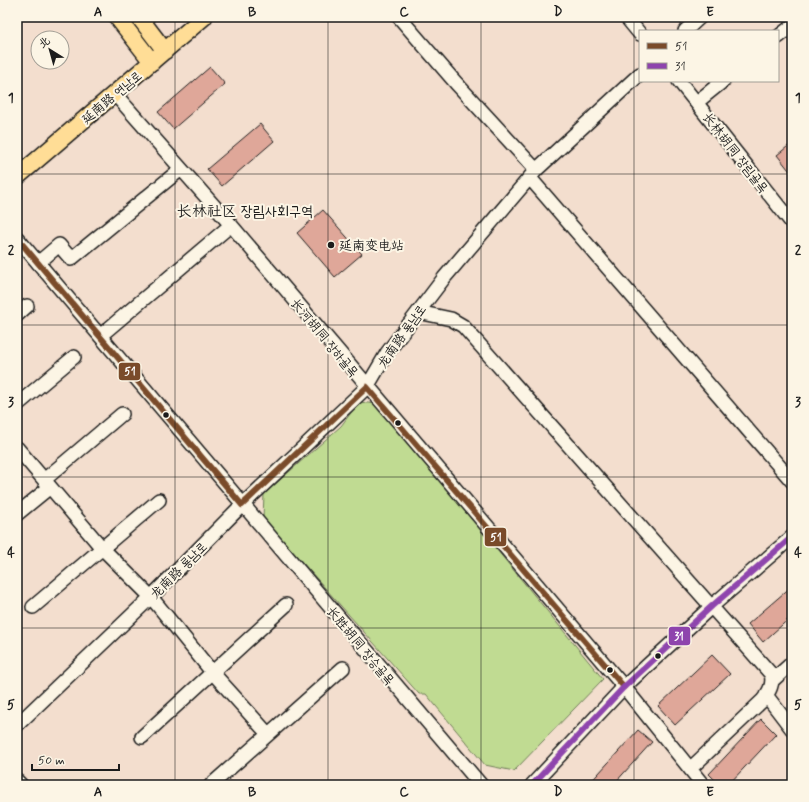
<svg xmlns="http://www.w3.org/2000/svg" width="809" height="802" font-family="Mynerve,'LXGW WenKai TC','Poor Story',sans-serif">
  <style>
    .green { fill: #c0db92; stroke: #6e7c57 }
    .building { fill: #dfa799; stroke: #1c1c1c }
    .lines { fill: none; stroke-linecap: round; stroke-linejoin: round }
    .minor-casing { stroke: #1c1c1c; stroke-width: 16 }
    .major-casing { stroke: #1c1c1c; stroke-width: 19 }
    .minor { stroke: #fcf5e5; stroke-width: 13 }
    .major { stroke: #ffdd96; stroke-width: 16 }
    .bus-1-casing { stroke: #fcf5e5; stroke-width: 9 }
    .bus-2-casing { stroke: #fcf5e5; stroke-width: 9 }
    .bus-1 { stroke: #7a4b2a; stroke-width: 6 }
    .bus-2 { stroke: #8e44ad; stroke-width: 6 }
    .grid { fill: none; stroke: #1c1c1c; stroke-width: 1; stroke-opacity: 0.55 }
    .poi-dot { fill: #1c1c1c; stroke: #fcf5e5; stroke-width: 1.5 }
    .labels { text-anchor: middle; stroke-width: 4; stroke-linejoin: round; paint-order: stroke }
    .street-label { font-size: 13px; fill: #1c1c1c; stroke: #fcf5e5 }
    .poi-label { font-size: 13px; fill: #1c1c1c; stroke: #fcf5e5; text-anchor: start }
    .quarter-label { font-size: 15px; fill: #1c1c1c; stroke: #fcf5e5 }
    .line-badge { stroke: #fcf5e5; stroke-width: 1.5 }
    .badge-label { font-size: 11px; text-anchor: middle; font-weight: bold; fill: #fff }
    .neatline { fill: none; stroke: #1c1c1c; stroke-width: 1.5 }
    .grid-label { font-size: 13px; text-anchor: middle; font-weight: bold; fill: #1c1c1c }
  </style>
  <rect width="100%" height="100%" fill="#f3dece"/>
  <filter id="ink" filterUnits="userSpaceOnUse"><feTurbulence type="fractalNoise" baseFrequency=".025" numOctaves="2"/><feDisplacementMap in="SourceGraphic" scale="8" xChannelSelector="R" yChannelSelector="G"/><feConvolveMatrix kernelMatrix="1 2 1 2 8 2 1 2 1" color-interpolation-filters="sRGB"/></filter>
  <g filter="url(#ink)">
    <path class="green" d="M359,402L377,404L603,679L514,771L485,765L426,694H419L263,518L264,494L341,426Z"/>
    <path class="building" d="M210,67L225,84L173,129L158,112Z
      M260,124L274,141L222,186L207,169Z
      M792,143V174L777,155Z
      M323,210L362,254L335,277L297,233Z
      M792,586V616L763,642L748,624Z
      M712,655L730,674L675,725L658,706Z
      M761,719L776,734L728,785H720L709,774Z
      M638,730L652,742L613,785H588Z"/>
    <g class="lines">
      <g class="minor-casing">
        <path id="minor" d="M399,17L456,83L536,170
          M626,17L640,34
          M685,31L700,17
          M778,37L792,26
          M679,81L792,223
          M114,93L231,225L624,687L703,785
          M697,102L723,81
          M530,178L792,481
          M17,238L481,785
          M38,263L59,245L71,259L181,169
          M418,312L451,319L463,326L771,674C774,684 769,692 763,700L690,769
          M17,315L27,306
          M100,336L231,225
          M17,405L74,357
          M17,448L102,548L151,597L212,672L268,734
          M44,480L122,414
          M17,514L50,487
          M33,607L159,500
          M773,680L792,663
          M766,695L792,729
          M17,725L151,597L242,505L367,387L387,353L444,278L536,170L640,74
          M142,737L286,605
          M17,781L21,785
          M211,785L343,668
          M532,785L624,687L712,606L792,537"/>
      </g>
      <g class="major-casing">
        <path id="major" d="M117,17L152,62
          M139,17L165,51
          M17,177L204,17"/>
      </g>
      <use href="#minor" class="minor"/>
      <use href="#major" class="major"/>
      <g class="bus-1-casing">
        <path id="bus-1" d="M17,238L242,505
          M367,387L624,687
          M242,505L367,387"/>
      </g>
      <g class="bus-2-casing">
        <path id="bus-2" d="M532,785L624,687L712,606L792,537"/>
      </g>
      <use href="#bus-1" class="bus-1"/>
      <use href="#bus-2" class="bus-2"/>
    </g>
  </g>
  <path class="grid" d="M175,17V785M328,17V785M481,17V785M634,17V785M17,174H792M17,325H792M17,477H792M17,628H792"/>
  <g class="poi-dot">
    <circle cx="331" cy="245" r="4"/>
    <circle cx="166" cy="415" r="3.5"/>
    <circle cx="398" cy="423" r="3.5"/>
    <circle cx="658" cy="656" r="3.5"/>
    <circle cx="610" cy="670" r="3.5"/>
  </g>
  <g class="labels">
    <g class="street-label">
      <text transform="translate(111 97) rotate(-40)" y="5">延南路 연남로</text>
      <text transform="translate(736 152) rotate(52)" y="5">长林胡同 장림골목</text>
      <text transform="translate(401 336) rotate(-55)" y="5">龙南路 룡남로</text>
      <text transform="translate(325 337) rotate(50)" y="5">长河胡同 장하골목</text>
      <text transform="translate(178 570) rotate(-45)" y="5">龙南路 룡남로</text>
      <text transform="translate(361 645) rotate(50)" y="5">长胜胡同 장승골목</text>
    </g>
    <g class="poi-label">
      <text x="339" y="250">延南变电站</text>
    </g>
    <g class="quarter-label">
      <text x="245" y="216">长林社区 장림사회구역</text>
    </g>
  </g>
  <g class="line-badge">
    <rect x="118" y="362" width="23" height="19" rx="4" fill="#7a4b2a"/>
    <rect x="484" y="527" width="23" height="20" rx="4" fill="#7a4b2a"/>
    <rect x="668" y="626" width="23" height="20" rx="4" fill="#8e44ad"/>
  </g>
  <g class="badge-label">
    <text x="130" y="375">51</text>
    <text x="496" y="541">51</text>
    <text x="679" y="640">31</text>
  </g>
  <rect width="809" height="802" fill="none" stroke="#fcf5e5" stroke-width="44"/>
  <rect x="639" y="30" width="140" height="52" fill="#fcf5e5" stroke="#a29e95"/>
  <rect x="647" y="43" width="20" height="6" fill="#7a4b2a" stroke="#a29e95"/>
  <text x="675" y="50" font-size="12" fill="#1c1c1c">51</text>
  <rect x="647" y="63" width="20" height="6" fill="#8e44ad" stroke="#a29e95"/>
  <text x="675" y="70" font-size="12" fill="#1c1c1c">31</text>
  <g transform="translate(50 50) rotate(323)"><circle r="19" fill="#fcf5e5" stroke="#a29e95"/>
  <path d="M0-3L7 15L0 10L-7 15Z" fill="#1c1c1c"/>
  <text y="-6" font-size="11" font-weight="bold" text-anchor="middle" fill="#1c1c1c">北</text>
  </g>
  <path d="M32 764v6h87v-6" fill="none" stroke="#1c1c1c" stroke-width="2"/>
  <text x="38" y="764" font-size="12" fill="#1c1c1c" stroke="#fcf5e5" stroke-width="3" paint-order="stroke">50 m</text>
  <rect x="22" y="22" width="765" height="758" class="neatline"/>
  <g class="grid-label">
    <text x="98" y="16">A</text>
    <text x="252" y="16">B</text>
    <text x="404" y="16">C</text>
    <text x="558" y="16">D</text>
    <text x="710" y="16">E</text>
    <text x="11" y="102">1</text>
    <text x="798" y="102">1</text>
    <text x="11" y="254">2</text>
    <text x="798" y="254">2</text>
    <text x="11" y="406">3</text>
    <text x="798" y="406">3</text>
    <text x="11" y="557">4</text>
    <text x="798" y="557">4</text>
    <text x="11" y="709">5</text>
    <text x="798" y="709">5</text>
    <text x="98" y="796">A</text>
    <text x="252" y="796">B</text>
    <text x="404" y="796">C</text>
    <text x="558" y="796">D</text>
    <text x="710" y="796">E</text>
  </g>
</svg>
